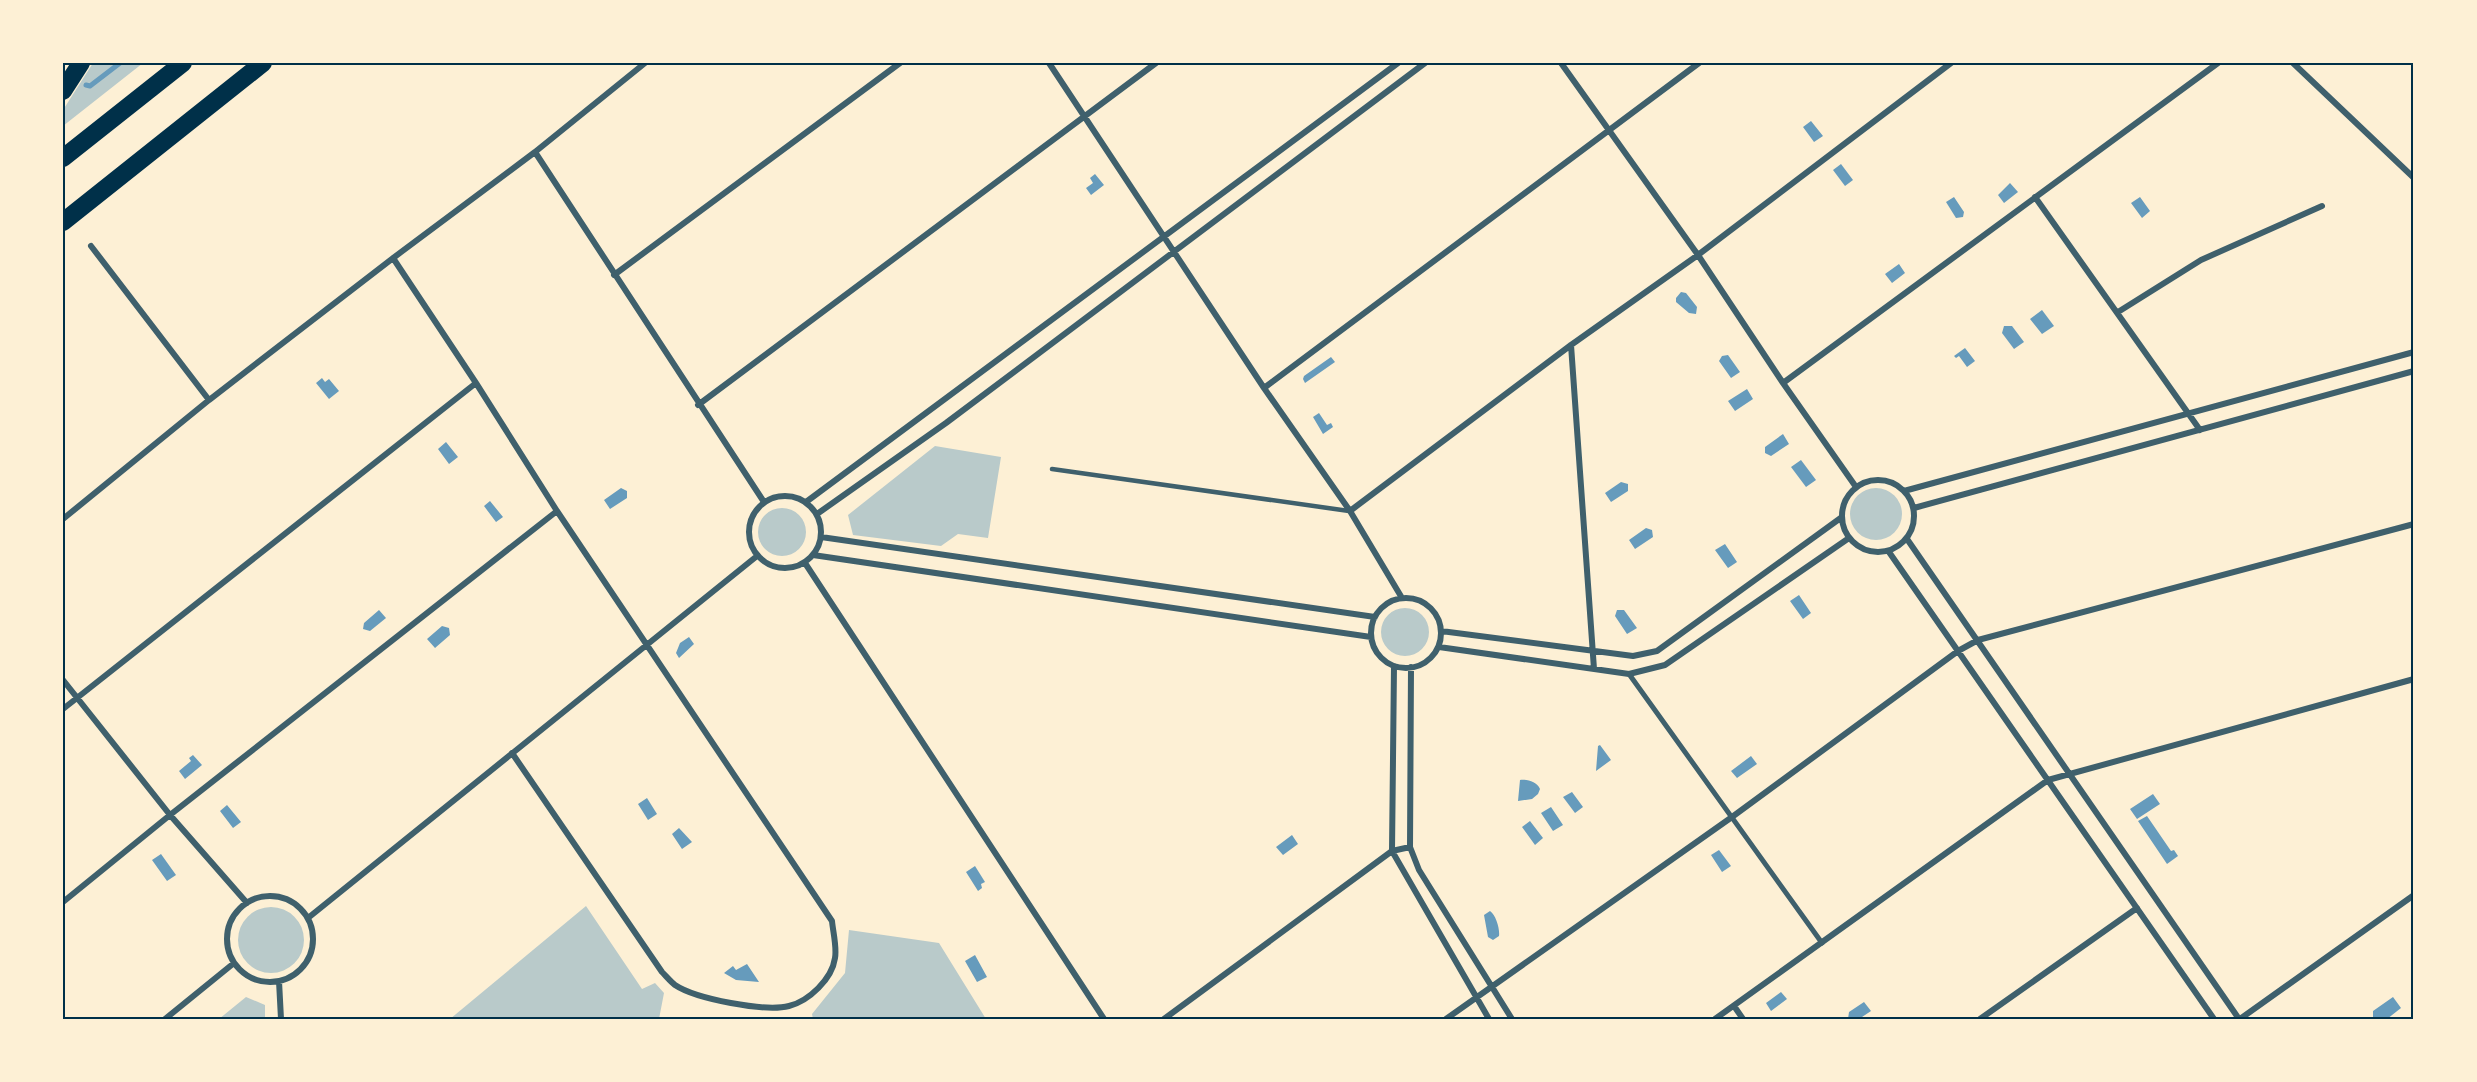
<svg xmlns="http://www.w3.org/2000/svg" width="2477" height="1082" font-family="'PT Sans Narrow',sans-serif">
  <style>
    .green { fill: #b9caca }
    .water { fill: #669bbc }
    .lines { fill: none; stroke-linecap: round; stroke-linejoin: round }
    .stream { stroke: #669bbc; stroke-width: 5 }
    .service { stroke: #3f606c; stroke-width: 4.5 }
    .pedestrian { stroke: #3f606c; stroke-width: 5 }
    .minor { stroke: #3f606c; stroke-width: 6 }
    .motorway { stroke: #003049; stroke-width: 18 }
    .neatline { fill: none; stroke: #003049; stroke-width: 2 }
  </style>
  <rect width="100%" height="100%" fill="#fdf0d5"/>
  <path class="green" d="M93,63H143L63,126V110Z
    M935,446L1001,457L988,538L958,534L941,546L853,535L848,515Z
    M1850 514a26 26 0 1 1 52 0a26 26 0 1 1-52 0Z
    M758 532a24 24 0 1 1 48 0a24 24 0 1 1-48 0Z
    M1381 632a24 24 0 1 1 48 0a24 24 0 1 1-48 0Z
    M586,906L642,989L655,983L664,993L659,1019H450Z
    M238 940a33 33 0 1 1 66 0a33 33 0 1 1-66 0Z
    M849,930L939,943L986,1019H813L812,1014L845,973Z
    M246,997L265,1005V1019H219Z"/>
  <path class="water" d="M1811,121L1823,136L1814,142L1803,127Z
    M1841,164L1853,180L1845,186L1833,170Z
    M1095,174L1104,185L1091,195L1086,188L1093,183L1090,178Z
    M2010,183L2018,192L2004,203L1998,195Z
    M1954,197L1964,212L1963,217L1956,218L1946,202Z
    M2140,197L2150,211L2142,218L2131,203Z
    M1899,264L1905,273L1892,283L1885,274Z
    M1681,292L1686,293L1697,307L1696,314L1689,313L1676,302V298Z
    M2042,310L2054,326L2042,334L2030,319Z
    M2004,326H2012L2024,342L2014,349L2002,333Z
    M1965,348L1975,361L1967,367L1959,356L1956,358L1954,356Z
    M1728,355L1740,372L1731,378L1719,361L1722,356Z
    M1331,357L1335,362L1305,383L1303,379L1304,376Z
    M322,378L325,382L329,379L339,391L329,399L316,383Z
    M1747,389L1753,399L1735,411L1728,401Z
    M1319,413L1327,425L1331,423L1333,427L1323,434L1313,417Z
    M1783,434L1789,444L1771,456L1765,453V447Z
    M446,442L458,457L449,464L438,449Z
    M1801,460L1816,480L1806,487L1791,467Z
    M1621,482L1628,484V491L1611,502L1605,493Z
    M621,488L627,491V498L610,509L604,500Z
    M490,501L503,517L496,522L484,506Z
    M1646,528L1652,530L1653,537L1635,549L1629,540Z
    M1725,544L1737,562L1728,568L1715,550Z
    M1799,595L1811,613L1803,619L1790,601Z
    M379,610L386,618L370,631L363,629L364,623Z
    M1617,610H1624L1637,628L1627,634L1615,616Z
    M442,626L449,628L450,635L435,648L427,639Z
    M689,637L694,644L679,658L676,653L680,643Z
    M1600,745L1611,760L1596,771L1598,746Z
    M193,755L202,765L185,779L179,771L191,761L189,758Z
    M1751,756L1757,764L1737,778L1731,771Z
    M1520,780C1527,779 1537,782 1540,789L1538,794L1532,799L1518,801Z
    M1572,792L1583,807L1575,813L1563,797Z
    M2153,794L2160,804L2137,819L2130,809Z
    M647,798L657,814L648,820L638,804Z
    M227,805L241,822L233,828L220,811Z
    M1551,807L1563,825L1553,831L1541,813Z
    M2147,816L2171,851L2174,850L2178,856L2167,864L2138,821Z
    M1530,821L1543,838L1535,845L1522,827Z
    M679,828L692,842L682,849L672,834Z
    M1292,835L1298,844L1283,855L1276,847Z
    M1719,850L1731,866L1722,872L1711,855Z
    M161,854L176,875L167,881L152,860Z
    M975,866L985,882L981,884L982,888L978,891L966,872Z
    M1490,911C1496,915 1500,929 1499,936L1493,940L1488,937L1484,915Z
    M975,955L987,977L977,982L965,961Z
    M747,964L759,982L736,980L724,973L733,966L736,970Z
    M1781,992L1787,999L1771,1011L1766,1003Z
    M2393,997L2401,1008L2387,1019H2373V1011Z
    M1864,1002L1871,1011L1859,1019H1848L1849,1012Z"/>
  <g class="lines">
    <path class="stream" d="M86,85L90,86L120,63"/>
    <path class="service" d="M1052,469L1349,511"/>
    <path class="pedestrian" d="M1629,674L1822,943"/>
    <path class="minor" d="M1049,63L1264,388L1350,511L1402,598
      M1561,63L1698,255L1783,383L1856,487
      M2293,63L2414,178
      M535,152L764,502
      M2035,197L2200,430
      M91,246L209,400
      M393,258L476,383L557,511L832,921C833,932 837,947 835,958C832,979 809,1001 789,1006C765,1012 696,999 675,985C671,982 666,976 662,972L512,753
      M614,275L900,63
      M2118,312L2201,260L2322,206
      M1571,345L1594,669
      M1783,383L2218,63
      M1264,388L1699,63
      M698,405L1156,63
      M1842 516a36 36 0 1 1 72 0a36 36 0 1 1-72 0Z
      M1904,491L2414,352
      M749 532a36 36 0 1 1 72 0a36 36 0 1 1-72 0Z
      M806,502L1398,63
      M1914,508L2414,371
      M1350,511L1571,345L1698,255L1951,63
      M817,514L946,423L1425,63
      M63,519L209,400L393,258L535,152L645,63
      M821,537L1375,617
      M1907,539L2239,1019
      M1889,552L2214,1019
      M813,555L1371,637
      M805,563L1104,1019
      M1371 633a35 35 0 1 1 70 0a35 35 0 1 1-70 0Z
      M1441,631L1633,656L1657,651L1842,517
      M1439,647L1629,674L1665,665L1849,538
      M1394,666L1392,851L1489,1019
      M1411,667L1410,847L1419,870L1512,1019
      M63,680L170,815L247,903
      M63,709L476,383
      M227 939a43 43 0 1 1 86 0a43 43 0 1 1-86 0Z
      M63,902L170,815L557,511
      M308,918L757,556
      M279,981L281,1019
      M1734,1006L1743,1019
      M165,1019L234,963
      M1164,1019L1392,851L1410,847
      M1446,1019L1732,817L1958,651L1978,640L2414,524
      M1715,1019L2048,780L2414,679
      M1980,1019L2137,908
      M2240,1019L2414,895"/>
    <path class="motorway" d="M63,91L81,63
      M63,158L183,63
      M63,222L263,63"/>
  </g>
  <rect width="2477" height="1082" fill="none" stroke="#fdf0d5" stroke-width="129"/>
  <rect x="64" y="64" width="2348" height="954" class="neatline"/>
</svg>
